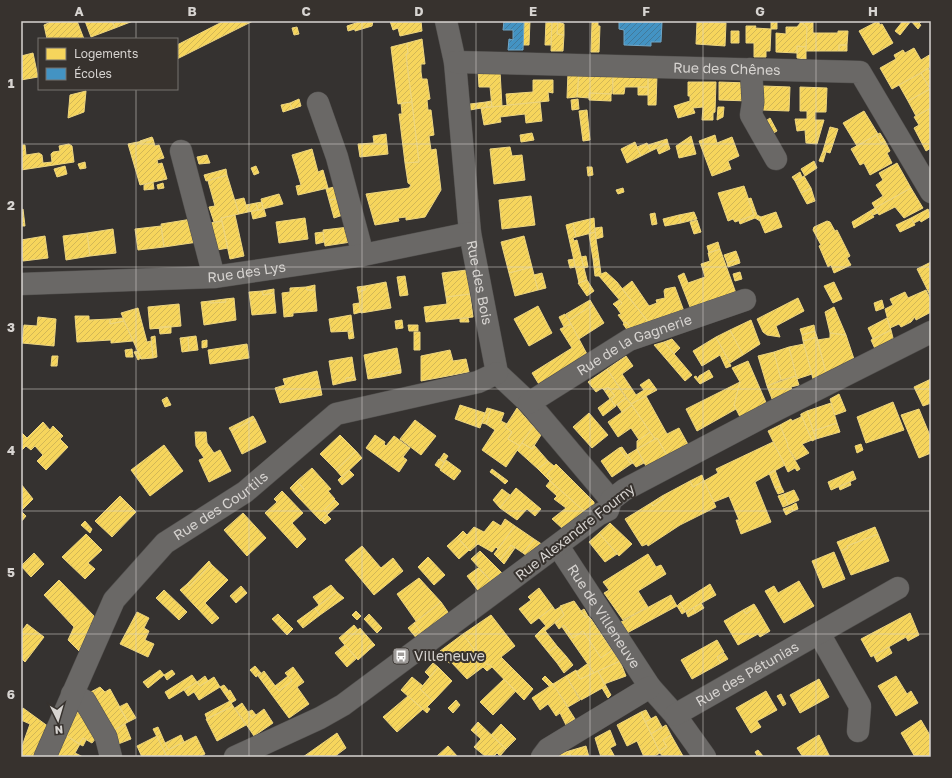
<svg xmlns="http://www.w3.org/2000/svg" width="952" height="778" font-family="'Golos Text',sans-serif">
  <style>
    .homes { fill: url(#homes-hatch); stroke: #edd57f }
    .schools { fill: url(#schools-hatch); stroke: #6fa6c7 }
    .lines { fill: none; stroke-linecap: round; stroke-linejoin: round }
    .minor-casing { stroke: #514f4d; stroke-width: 23 }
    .minor { stroke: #6a6866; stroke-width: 22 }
    .grid { fill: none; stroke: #d7d4d1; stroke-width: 1; stroke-opacity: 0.55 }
    .labels { text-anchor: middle; stroke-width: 4; stroke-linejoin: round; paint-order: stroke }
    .street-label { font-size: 14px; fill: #d7d4d1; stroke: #37322e }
    .poi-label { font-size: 14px; fill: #d7d4d1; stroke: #37322e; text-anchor: start }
    .neatline { fill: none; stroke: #d7d4d1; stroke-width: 1.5 }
    .grid-label { font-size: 13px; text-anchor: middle; font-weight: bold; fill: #d7d4d1 }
  </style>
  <defs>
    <pattern id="homes-hatch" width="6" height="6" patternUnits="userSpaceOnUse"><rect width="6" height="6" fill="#f6d55c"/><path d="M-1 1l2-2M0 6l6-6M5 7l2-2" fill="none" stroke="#d2b756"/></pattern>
    <pattern id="schools-hatch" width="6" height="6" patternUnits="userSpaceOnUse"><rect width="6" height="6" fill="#4393c3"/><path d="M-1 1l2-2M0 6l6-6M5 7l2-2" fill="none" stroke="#427a9b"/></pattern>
  </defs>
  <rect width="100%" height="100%" fill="#353230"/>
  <path class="homes" d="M53,21H77L84,39H47L44,25Z
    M85,21H112L115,28L91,37Z
    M112,21H133L115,28Z
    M224,21H253L177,59V45Z
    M373,21L372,26L355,31V29L348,31L347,26L362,21Z
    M390,21H421L422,31L400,36L398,28L393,30Z
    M524,21H530L529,45H522Z
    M546,21H552L551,45H545Z
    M552,21L558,22L557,34L564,35L563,51H551Z
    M592,21H598V26H600L599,52H591Z
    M771,21H777V29H771Z
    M800,21H813V33H838V31H848L847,45H839V51H806L807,27Z
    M878,21L880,25L882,24L893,43L873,55L859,31Z
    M903,21H911L900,35L895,31Z
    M911,21H922L919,24L921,25L918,29Z
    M558,22L564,24V35L557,34Z
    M697,22L726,23L725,46L696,44Z
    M801,22L807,27L806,47L797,46V53L776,52V33L786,34V27H797Z
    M746,26H756L755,28L771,29L770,51H766V57H754V43H746Z
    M297,27L299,34L294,35L292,28Z
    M731,31H739V43H731Z
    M422,39L425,64H421V72L422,79H427L430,99L427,100L428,110H431L434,135L429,136L431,150L436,149L441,190L425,217L406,220V217L398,218L399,221L375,225L366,194L409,188L411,185L408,183L405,163L419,162L406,54H408L407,43Z
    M407,43L408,54H406L407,65L412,102L398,104L391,47Z
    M839,45H847V51H839Z
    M797,46L806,47V59L797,58Z
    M914,48L921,60L931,54V67L892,89L880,68L896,59L894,55L903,50L905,53Z
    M33,53L38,77L21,80V56Z
    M928,68L931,73V85L929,87L921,73Z
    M478,70L500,71L502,106L492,107L490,87H479Z
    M568,72H579L577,97L567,98Z
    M579,72L613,73L612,94L589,93V98L577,97Z
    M613,73L648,74V87H625L624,94H613Z
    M921,73L930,89L908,101L899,85Z
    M648,74L657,75L656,105H648Z
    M533,80H553V93L548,92L549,101L507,105L506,94L533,92Z
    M688,82H716L715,112L713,113V120H702L703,107L693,108L695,113L678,118L674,106L690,101V96H688Z
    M719,82L748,83L749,101L719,100Z
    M763,86L790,87L789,111L762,110Z
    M638,87H648V95H638Z
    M800,87L827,88L826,112H815V120H824L817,144L806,143L805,130L797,131L795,119H807V111H800Z
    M930,89L931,108L916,116L908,101Z
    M86,91L84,112L68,118L70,95Z
    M589,93L611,94V101L589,100Z
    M299,99L301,106L292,109L290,103Z
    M578,99L579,109L572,110L571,100Z
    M491,101L492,107H487L486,102Z
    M412,102L419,162L405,163L399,114H402L401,103Z
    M486,102L487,107L470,110V104Z
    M540,102L542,121L526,123L525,114L500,117L501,122L484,125L481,108Z
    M290,103L292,109L283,112L281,105Z
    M718,107H724L723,117L717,120Z
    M931,108V148L926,151L914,128L919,125L914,117Z
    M587,110L590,140L583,141L579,111Z
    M864,111L878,134L857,146L843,123Z
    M770,118L777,131L770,135L763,123Z
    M830,127L838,129L830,153L823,151Z
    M532,133L534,140L521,142L520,135Z
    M880,133L885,141L881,143L876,135Z
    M386,134L388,154L360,157L358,144L374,143L373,136Z
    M715,135L717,143L732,137L739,156L728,161L731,169L712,176L699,141Z
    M876,135L881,143L885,141L890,151L887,153L892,163L870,175L864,163L860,165L851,149Z
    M691,136L696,154L679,158L676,146Z
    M152,137L153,139L140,143V141Z
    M153,139L155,146L159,145L164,158L157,160L158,164L162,163L167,179L140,185L128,144Z
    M667,139L668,143L651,151L648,145Z
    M635,142L641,156L627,163L621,149Z
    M647,143L651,151L641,156L637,147Z
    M668,143L670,149L659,154L657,149Z
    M69,144L72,146L74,162L21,170V145H25L26,155L39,153L42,155L43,163L52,162L51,154L53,152L60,151L59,146Z
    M510,147L512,156L522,155L525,180L494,184L490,149Z
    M312,149L318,172L323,170L328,188L298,195L296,186L301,185L292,155Z
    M823,151L826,152L823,162L819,161Z
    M207,155L210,163L199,164L197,157Z
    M814,161L817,168L805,176L801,169Z
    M85,162L86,168L80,169L78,164Z
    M897,163L911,188L875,208L872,203L883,196L876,185L883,180L879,173Z
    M65,166L67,174L57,177L54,169Z
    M256,166L259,173L254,175L251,168Z
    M587,167H592L593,175L588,176Z
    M226,169L227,175L206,181L204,175Z
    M800,172L802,177L795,181L792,177Z
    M227,175L239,214L221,218L222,221L214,222L209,207L215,206L208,181Z
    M804,176L811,188L801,193L795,181Z
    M153,182L154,189L144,190V185Z
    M163,183L164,188L158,189L157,185Z
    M338,186L341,198L329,200L326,189Z
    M744,186L754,215L735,222L733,219L728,221L718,193Z
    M623,188L624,192L618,194L616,190Z
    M811,188L815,201L807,204L801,193Z
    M911,188L923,208L904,218L895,207L879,215L875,208Z
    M279,194L283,204L263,209L261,199Z
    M531,196L535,225L502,229L499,200Z
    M244,198L248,212L239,214L235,200Z
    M341,198L346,214L334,218L329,200Z
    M751,198L757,215L761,217L760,221L755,218L740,224L739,221L754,215L748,199Z
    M262,202L263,209L258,210L256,203Z
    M256,203L258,210L248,212L246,205Z
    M875,208L878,213L873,215L870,211Z
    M23,209L25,226H21V210Z
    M264,209L266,216L253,219L251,211Z
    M928,209L931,216L921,222L920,220L914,223L911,218Z
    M870,211L874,217L854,228L852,222Z
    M694,212L697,219L681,223L679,215Z
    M776,212L782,227L765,233L760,221L761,217Z
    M655,213L657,224L652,225L650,214Z
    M235,215L244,256L230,259L221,218Z
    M679,215L681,223L665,226L663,219Z
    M305,218L308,239L279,243L276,222Z
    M594,218L595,232L576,237L573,223Z
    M911,218L915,225L900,232L896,225Z
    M192,219L198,242L164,247L161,224Z
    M697,220L701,232L694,234L690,222Z
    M222,221L228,248L217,250L210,223Z
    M827,221L830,222L835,231L837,230L850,256L847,258L851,265L834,273L831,265L828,267L819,246L821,245L813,230L814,227Z
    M573,223L576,237L573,238L574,241L577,240L587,280L579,283L566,225Z
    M161,226L164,247L138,250L135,229Z
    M349,227L351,242L325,246L323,230Z
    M602,227L603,237L596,239L595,228Z
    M113,229L116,253L90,256L87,233Z
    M323,232L324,242L316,244L315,233Z
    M595,232L599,259H593L589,234Z
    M87,233L90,256L66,260L63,236Z
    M45,236L48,258L23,261L21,240Z
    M524,236L532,267L509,273L501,242Z
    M718,242L720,249L709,253L707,246Z
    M720,249L737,296L692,312L678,276L684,273L688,283L705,277L701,264L710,261L708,253Z
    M736,251L739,259L727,263L724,255Z
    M586,256L588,267L584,268L581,257Z
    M574,259L575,267L570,268L568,260Z
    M593,259H599L601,274L606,272L617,282L650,324L632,329L626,322L624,323L618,315L621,314L617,308L622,303L599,276H595Z
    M739,259L740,263L728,267L727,263Z
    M931,262V297L917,269Z
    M532,267L538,290L515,296L509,273Z
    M467,270L470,294L446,297L442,273Z
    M740,272L742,279L735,281L733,274Z
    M542,273L546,288L538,290L534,275Z
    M405,276L408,295L400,296L397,277Z
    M587,280L594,291L587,296L578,283Z
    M632,281L649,306L657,303L656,300L665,298L664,291L665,289L675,287L685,314L650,324L622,289Z
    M386,282L391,308L361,313L358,292L365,290V286Z
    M834,282L842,299L833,303L824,286Z
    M315,285V290H307L306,287Z
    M365,286V290L358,292L357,287Z
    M306,287L307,290H315L317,311L293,313V316L284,317L282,293L290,292V288Z
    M274,289V293L263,295L262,291Z
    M926,290L931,300V312L916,320L915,317L911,322L901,327L899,324L890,328L885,309L893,305L890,299L905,292L908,298Z
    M262,291L263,295L274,293L276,313L252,315L249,292Z
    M470,294L473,317L426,322L424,307L447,304L446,297Z
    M234,298L236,320L204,325L201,302L210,301V303L226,302L225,299Z
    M798,298L804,311L776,326L780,337L767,335L763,332L757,319Z
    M225,299L226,302L210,303V301Z
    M590,300L593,305L569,320L566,314Z
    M619,300L622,303L617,308L613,304Z
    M882,300L884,308L876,311L874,303Z
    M359,303L361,312L354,314L353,304Z
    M179,304L181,326L150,329L148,307Z
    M593,305L604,323L579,339L569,320Z
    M538,306L552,333L529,346L514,319Z
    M834,307L846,335L830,333L825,312Z
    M138,308L147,342L151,341L153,358L141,359L121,313Z
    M565,314L571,324L564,327L559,317Z
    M351,315L353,331L331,332L329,319Z
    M75,316H89V320L110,319V324L124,321L133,341L111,343V340L77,342Z
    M38,317L56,319L54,346L22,343L24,325L37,326Z
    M123,318L124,321L110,324V319Z
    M468,318L469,322H460V319Z
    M887,318L891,330L873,339L868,328Z
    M402,320L403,328L396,329L395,321Z
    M751,320L760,344L743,355L730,330Z
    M626,322L632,329L628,331L623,324Z
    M571,324L588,356L540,386L532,373L572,348L560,329Z
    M408,325H418V331H409Z
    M814,325L815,331L802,335L800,329Z
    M171,326V333L160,334L159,327Z
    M730,330L743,355L730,363L716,337Z
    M891,330L894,342L876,351L871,340Z
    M353,331L354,338L349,339L348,332Z
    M815,331L817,337L803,341L802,335Z
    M414,332H420V350H414Z
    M830,333L846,335L855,362L827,376L817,340L830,338Z
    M155,336L157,357L153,358L151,337Z
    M196,336L198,350L189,351L188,337Z
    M188,337L189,351L182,352L180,338Z
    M716,337L731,366L726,368L720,355L702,366L693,351Z
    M817,337L826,373L813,379L803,341Z
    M672,339L680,348L674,354L664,342Z
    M207,340V347L202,348V341Z
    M664,342L692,375L685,381L654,345Z
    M247,344L249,358L210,364L208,350Z
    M804,344L812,374L797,379L789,347Z
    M789,347L796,376L781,380L774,352Z
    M397,348L401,370L381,374V377L368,379L364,355Z
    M132,349L133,357H126L125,350Z
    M450,350L453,361L466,359L469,372L421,381V356Z
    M138,351L141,358L138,360L134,352Z
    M774,352L781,380L767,386L758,356Z
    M52,356H58L57,366H51Z
    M626,356L633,366L622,374L636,395L644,390L640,385L649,379L657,390L631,404L607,369Z
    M352,357L355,377L346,378L345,382L333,385L329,361Z
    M748,361L768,407L742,421L734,405L740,382L732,368Z
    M607,369L626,398L615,406L611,399L615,396L608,387L604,390L602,388L596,392L588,382Z
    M401,370V373L381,377V374Z
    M709,370L713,377L700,384L694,377L696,376L698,379L699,376Z
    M317,371L322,395L280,403L275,388L285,385L283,379Z
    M796,376L799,385L791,387L793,394L774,404L767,386Z
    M355,377L356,380L345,382L346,378Z
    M931,379V403L923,406L914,387Z
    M740,382L734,405L736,409L697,431L686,409Z
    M608,387L615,396L610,399L604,390Z
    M839,394L846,411L835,415L830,399Z
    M646,396L667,434L679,428L690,448L669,459L657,438L655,439L631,404Z
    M167,397L171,405L165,407L162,400Z
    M626,398L632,405L622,412L617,405Z
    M610,399L616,406L603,416L598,408Z
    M893,402L904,430L866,443L857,417Z
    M831,403L837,423L813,431L807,411Z
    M460,405L485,413L480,428L455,419Z
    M632,405L650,432L639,440L631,428L618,437L608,422Z
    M487,408L491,409L486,424L482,423Z
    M517,408L533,426L520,446L508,439L512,432L505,427Z
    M491,409L504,413L501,421L507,424L505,427L512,432L508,439L520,446L506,467L482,450L495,430L486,424Z
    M919,409L931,438V453L919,458L901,415Z
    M807,411L816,439L812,441L801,414Z
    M589,413L608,435L592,448L573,427Z
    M801,414L812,440L802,444L809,453L796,460L787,446L788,445L780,425L791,419L792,421L801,417Z
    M253,416L255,419L231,431L229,428Z
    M255,419L266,442L242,454L231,431Z
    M415,420L436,436L421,455L400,439Z
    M43,422L50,430L53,426L63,436L60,439L68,447L46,470L37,461L43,455L35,446L31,450L26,446L21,451V432L27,438Z
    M837,423L840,432L816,439L813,431Z
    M780,425L788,445L787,446L800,469L797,471L795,468L788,472L768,431Z
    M533,426L541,435L532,449L522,443Z
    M195,432H206L207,443L214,453L220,450L231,471L209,482L199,460L204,458L196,446Z
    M650,432L655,439L637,449V441Z
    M340,435L356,451L336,470L320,454Z
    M375,435L385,442L384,444L386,446L394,436L410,448L403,457L407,460L399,472L366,448Z
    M657,438L669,459L648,470L637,449Z
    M773,442L785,465L755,482L771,522L741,534L736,520H739L729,496L714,502L704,481L718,473L716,469Z
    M522,443L532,449L534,445L548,461L538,469L517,450Z
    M861,444L863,450L857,453L855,446Z
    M164,445L183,471L150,496L131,470Z
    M622,447L633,463L631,464L619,448Z
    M619,448L631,464L612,477L601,461Z
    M637,449L644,463L636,467L627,455Z
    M356,451L362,458L342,477L336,470Z
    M444,453L448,456L444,462L440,459Z
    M439,459L444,462L441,469L435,465Z
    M446,460L461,471L454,480L440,470Z
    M548,461L554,466L547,474L552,479L550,481L538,469Z
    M556,464L594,502V506L585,512L550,481L552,479L547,474Z
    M312,468L331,489L328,491L335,499L324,510L328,514L321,521L297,496L304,489L297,481Z
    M492,469L500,475L498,478L490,472Z
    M349,470L354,475L347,481L342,476Z
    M775,470L781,486L775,488L769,473Z
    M853,471L856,479L831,490L828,482Z
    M500,475L508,481L505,484L498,478Z
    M702,475L704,481L693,487L690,481Z
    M342,476L347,481L342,485L338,480Z
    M297,481L304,489L297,496L290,488Z
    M550,481L585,512L563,529L552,519L566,508L554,499L557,496L546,486Z
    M690,481L693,487L704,481L716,507L680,525L648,546L647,544L642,546L625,519L651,503L653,506L664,499L662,496Z
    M850,482L851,485L840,490L839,487Z
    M21,484L33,499L21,511Z
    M781,486L784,492L778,494L775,488Z
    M516,488L541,509L535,516L527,509L517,520L500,508Z
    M502,489L510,495L500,508L493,500Z
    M794,490L799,500L788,505L784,494Z
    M282,491L303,513L292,523L306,539L297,548L265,513L277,502L274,499Z
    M784,494L788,505L783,507L778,496Z
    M120,496L136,512L112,537L95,521Z
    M662,496L664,499L653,506L651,503Z
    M335,500L339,504L328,514L324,510Z
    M796,503L798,509L793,511L791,506Z
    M791,506L793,511L786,515L783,509Z
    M21,511L26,516L21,522Z
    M243,513L266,538L247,556L224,530Z
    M327,515L331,519L325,524L321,520Z
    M505,519L515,526L498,549L496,547L492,552L478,544L470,551L457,537L463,531L467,535L474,527L484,532L493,521L501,526Z
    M85,521L92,529L90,533L81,525Z
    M610,523L632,544L619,556L599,533Z
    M515,526L534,539L523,553L511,545L500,560L494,554Z
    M875,527L878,534L847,546L848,548L841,551L837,542Z
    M599,533L617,554L605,562L589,542Z
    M86,534L102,550L88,563L95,569L85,579L62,557Z
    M878,534L889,561L851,575L841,551L848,548L847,546Z
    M457,537L469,550L459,559L447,546Z
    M534,539L543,545L527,556L523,553Z
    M511,545L515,548L504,564L500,560Z
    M362,546L381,568L393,558L403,571L374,595L345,560Z
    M480,551L504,575L493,583L471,559Z
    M834,552L845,579L823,588L812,561Z
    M34,553L44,564L31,577L21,566Z
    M648,554L656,567L661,565L666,574L638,591L648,607L623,620L604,593L609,590L603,582Z
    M428,557L445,575L434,585L418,567Z
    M209,561L211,564L190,586L187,584Z
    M211,564L228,580L205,603L219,618L212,624L180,590L187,584L190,586Z
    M478,568L493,583L480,593L467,576Z
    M419,578L441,602L416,621L397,594Z
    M59,580L95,617L79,651L68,640L74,627L44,595Z
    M799,581L814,606L784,623L765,591L774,586L778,593Z
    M710,584L716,595L685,612L680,603Z
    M331,585L337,592L319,605L313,597Z
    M241,586L247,593L236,603L230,596Z
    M539,588L553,607L531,624L519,609L531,600L528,597Z
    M164,590L187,612L179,620L156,598Z
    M337,592L344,598L320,615L315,608Z
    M671,595L677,606L627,633L621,622Z
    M574,601L586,618L588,616L591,619L612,650L601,658L583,631L573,638L564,625L559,629L555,623L564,615L560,606Z
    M441,602L450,615L424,636L414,623Z
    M680,603L685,612L682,614L677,606Z
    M701,603L704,608L696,613L693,608Z
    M754,604L756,607L746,614L743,610Z
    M553,607L555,610L560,607L564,615L545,631L543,628L546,626L539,618Z
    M756,607L770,631L760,637L758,634L738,645L724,621L743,610L746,614Z
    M315,608L320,615L303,628L297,621Z
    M693,608L696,613L688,617L686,612Z
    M584,609L588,616L586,618L581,611Z
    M356,611L361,616L357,620L352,615Z
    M137,612L149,618L144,628L149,631L145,640L154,644L148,657L120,644Z
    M910,613L919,635L908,641L906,637L871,657L861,639Z
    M278,614L293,629L287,635L272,619Z
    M369,614L382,628L377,633L364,619Z
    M491,615L515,646L501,657L533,689L524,700L489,664L487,665L481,659L463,634Z
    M414,623L424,636L418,640L408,628Z
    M27,624L44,637L25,662L21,658V632Z
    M354,625L358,630L343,643L339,638Z
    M564,625L573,638L583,631L601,658L612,650L620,661L594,673L562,627Z
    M360,628L373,643L367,648L369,650L358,660L343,643Z
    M543,628L557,646L548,652L535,636Z
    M463,634L481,659L487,665L489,664L492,667L487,671L483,667L467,679L451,662L449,663L440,651Z
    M717,640L724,652L717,657L721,663L692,679L681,660Z
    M373,643L375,645L369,650L367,648Z
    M345,645L357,658L347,667L335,653Z
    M557,646L566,656L557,663L548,652Z
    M889,647L892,653L877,662L874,656Z
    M724,653L728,659L721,663L717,657Z
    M566,656L573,665L564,673L557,663Z
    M620,661L626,676L604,684L598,671Z
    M433,663L438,667L430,677L425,672Z
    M587,664L594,673L580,679L576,672Z
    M255,666L261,673L256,677L250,670Z
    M293,667L304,682L297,687L309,704L289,718L258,676L264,671L279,691L292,681L285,673Z
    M438,667L452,681L433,701L420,689Z
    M160,670L164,675L148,688L143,682Z
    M172,670L175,674L167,680L164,675Z
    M576,670L580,679L598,671L606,686L581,700L566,676Z
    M192,675L197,682L169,699L165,692Z
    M205,676L208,681L200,686L197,682Z
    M288,676L292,681L279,691L275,686Z
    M545,676L553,684L549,686L542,679Z
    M566,676L580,700L568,707L553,684Z
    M896,676L907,694L911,691L918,703L896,716L878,686Z
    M214,677L220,687L199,700L194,692L188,696L184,690L197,682L200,686Z
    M412,677L423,686L420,689L433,701L427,707L430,709L427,713L401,690Z
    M504,679L516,691L493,715L480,702Z
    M819,679L829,697L800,713L790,695Z
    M553,684L575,719L566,725L560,713L556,716L548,704L540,710L532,698Z
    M224,685L228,690L224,693L220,687Z
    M606,686L611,695L608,698L602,688Z
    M100,687L105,692L110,689L128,722L111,732L87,694Z
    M230,690L236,700L231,703L224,693Z
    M766,691L777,710L757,721L761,727L751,733L736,708Z
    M781,694L786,704L783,706L777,696Z
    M408,696L423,709L397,732L383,717Z
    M456,700L460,705L453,713L448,708Z
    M230,701L233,706L207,719L205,714Z
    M127,703L136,718L128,722L119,707Z
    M242,703L252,718L264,709L273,723L254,736L235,708Z
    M233,706L246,725L217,741L206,719Z
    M23,708L49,727L38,757L21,756V749L30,724L21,720Z
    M74,710L91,720L100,733L92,743L83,738L79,744L62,733Z
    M252,710L256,715L252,718L248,712Z
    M646,710L651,719L645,722L641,712Z
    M641,712L660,753L653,757H644L637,741L627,746L617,725Z
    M656,716L662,727L651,734L645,722Z
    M921,720L931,737V757H915L901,733Z
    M478,722L506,749L500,756L497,753L493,757H486L474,747L481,739L471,730Z
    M125,724L131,739L113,746L111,732Z
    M501,724L516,739L506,749L491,735Z
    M666,725L671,735L663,740L667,747L659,751L651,734Z
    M158,727L168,750L196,736L205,754L199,757H167L153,729Z
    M610,730L616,745L610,748L615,757H601L595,738Z
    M62,733L80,744L75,753L83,757H54Z
    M337,733L346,748L334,757H303Z
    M181,735L184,742L168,750L165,743Z
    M671,735L683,756L681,757H663L660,753L659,751L667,747L663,740Z
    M819,735L830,757H803L797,748Z
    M157,736L167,757H142L137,746Z
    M83,738L86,740L83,746L79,744Z
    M448,746L458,757H436Z
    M586,746L589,757H571L569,751Z
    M758,750L763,756L762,757H758L755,752Z
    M569,751L571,757L553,756Z"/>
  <path class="schools" d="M504,21H524L523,50H508L509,39L513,40V30H503Z
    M619,21L662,22L661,42H651V46L624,45V30L619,29Z"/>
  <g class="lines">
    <g class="minor-casing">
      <g id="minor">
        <path id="s1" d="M446,21L455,62L470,233L497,373L529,403L611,500"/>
        <path id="s2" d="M455,62L860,72L931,192"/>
        <path d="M751,69L753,102L751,115L776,159"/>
        <path d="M318,103L337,157L363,255"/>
        <path d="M181,151L214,277"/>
        <path id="s3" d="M21,284L214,277L363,255L470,233"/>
        <path id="s4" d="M529,403L629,340L745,300"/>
        <path id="s5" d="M558,546L650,687L675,715L705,757"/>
        <path d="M820,635L860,706L858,731"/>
        <path d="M72,694L85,701L106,737L111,757"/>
        <path id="s6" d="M675,715L898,588"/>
        <path id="s7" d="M45,757L114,600L165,543L245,492L336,414L478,382L497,373"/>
        <path d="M235,757L320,718L343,705L598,515L608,510L611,500L624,490L772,412L931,332"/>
        <path d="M542,757L548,749L650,687"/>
      </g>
    </g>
    <use href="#minor" class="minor"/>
  </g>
  <path class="grid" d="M136,21V39M249,21V757M362,21V757M476,21V757M590,21V757M703,21V757M816,21V757M136,89V757M21,144H931M21,267H931M21,389H931M21,511H931M21,634H931"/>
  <defs>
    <g id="bus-square" transform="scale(0.9)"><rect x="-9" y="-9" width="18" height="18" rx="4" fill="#9e9b99" stroke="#37322e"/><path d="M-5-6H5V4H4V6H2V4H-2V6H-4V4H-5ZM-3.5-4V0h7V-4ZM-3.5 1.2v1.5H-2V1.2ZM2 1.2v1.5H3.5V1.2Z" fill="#fff"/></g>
  </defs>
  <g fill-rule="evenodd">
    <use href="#bus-square" x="401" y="656"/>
  </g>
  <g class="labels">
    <g class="street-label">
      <text dy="5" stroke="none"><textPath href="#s2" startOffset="272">Rue des Chênes</textPath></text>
      <text dy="5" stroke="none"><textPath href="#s3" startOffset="226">Rue des Lys</textPath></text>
      <text dy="5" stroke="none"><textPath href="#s1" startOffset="264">Rue des Bois</textPath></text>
      <text dy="5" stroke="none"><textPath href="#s4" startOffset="121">Rue de la Gagnerie</textPath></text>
      <text dy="5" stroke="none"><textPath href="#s7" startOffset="315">Rue des Courtils</textPath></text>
      <text transform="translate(575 532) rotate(-38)" y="5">Rue Alexandre Fourny</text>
      <text dy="5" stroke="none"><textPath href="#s5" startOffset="84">Rue de Villeneuve</textPath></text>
      <text dy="5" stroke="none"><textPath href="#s6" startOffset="83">Rue des Pétunias</textPath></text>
    </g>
    <g class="poi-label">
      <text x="414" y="661">Villeneuve</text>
    </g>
  </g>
  <rect width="952" height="778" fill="none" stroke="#37322e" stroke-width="44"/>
  <rect x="38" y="38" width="140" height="52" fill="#37322e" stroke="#77736f"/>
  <rect x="46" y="48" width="20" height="12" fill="#f6d55c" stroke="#77736f"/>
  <text x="74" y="58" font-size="12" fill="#d7d4d1">Logements</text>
  <rect x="46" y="68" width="20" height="12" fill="#4393c3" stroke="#77736f"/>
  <text x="74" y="78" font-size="12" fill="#d7d4d1">Écoles</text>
  <g transform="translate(58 720) rotate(175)" stroke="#37322e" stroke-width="3" paint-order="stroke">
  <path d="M0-3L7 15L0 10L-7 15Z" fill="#d7d4d1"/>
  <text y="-6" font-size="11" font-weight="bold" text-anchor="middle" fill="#d7d4d1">N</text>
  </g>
  <rect x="22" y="22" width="908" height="734" class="neatline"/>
  <g class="grid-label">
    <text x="79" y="16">A</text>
    <text x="192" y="16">B</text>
    <text x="306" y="16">C</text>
    <text x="419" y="16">D</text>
    <text x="533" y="16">E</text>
    <text x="646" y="16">F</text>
    <text x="760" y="16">G</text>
    <text x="873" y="16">H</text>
    <text x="11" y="88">1</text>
    <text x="11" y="210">2</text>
    <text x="11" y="332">3</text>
    <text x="11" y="455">4</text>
    <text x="11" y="577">5</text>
    <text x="11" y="699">6</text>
  </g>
</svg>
